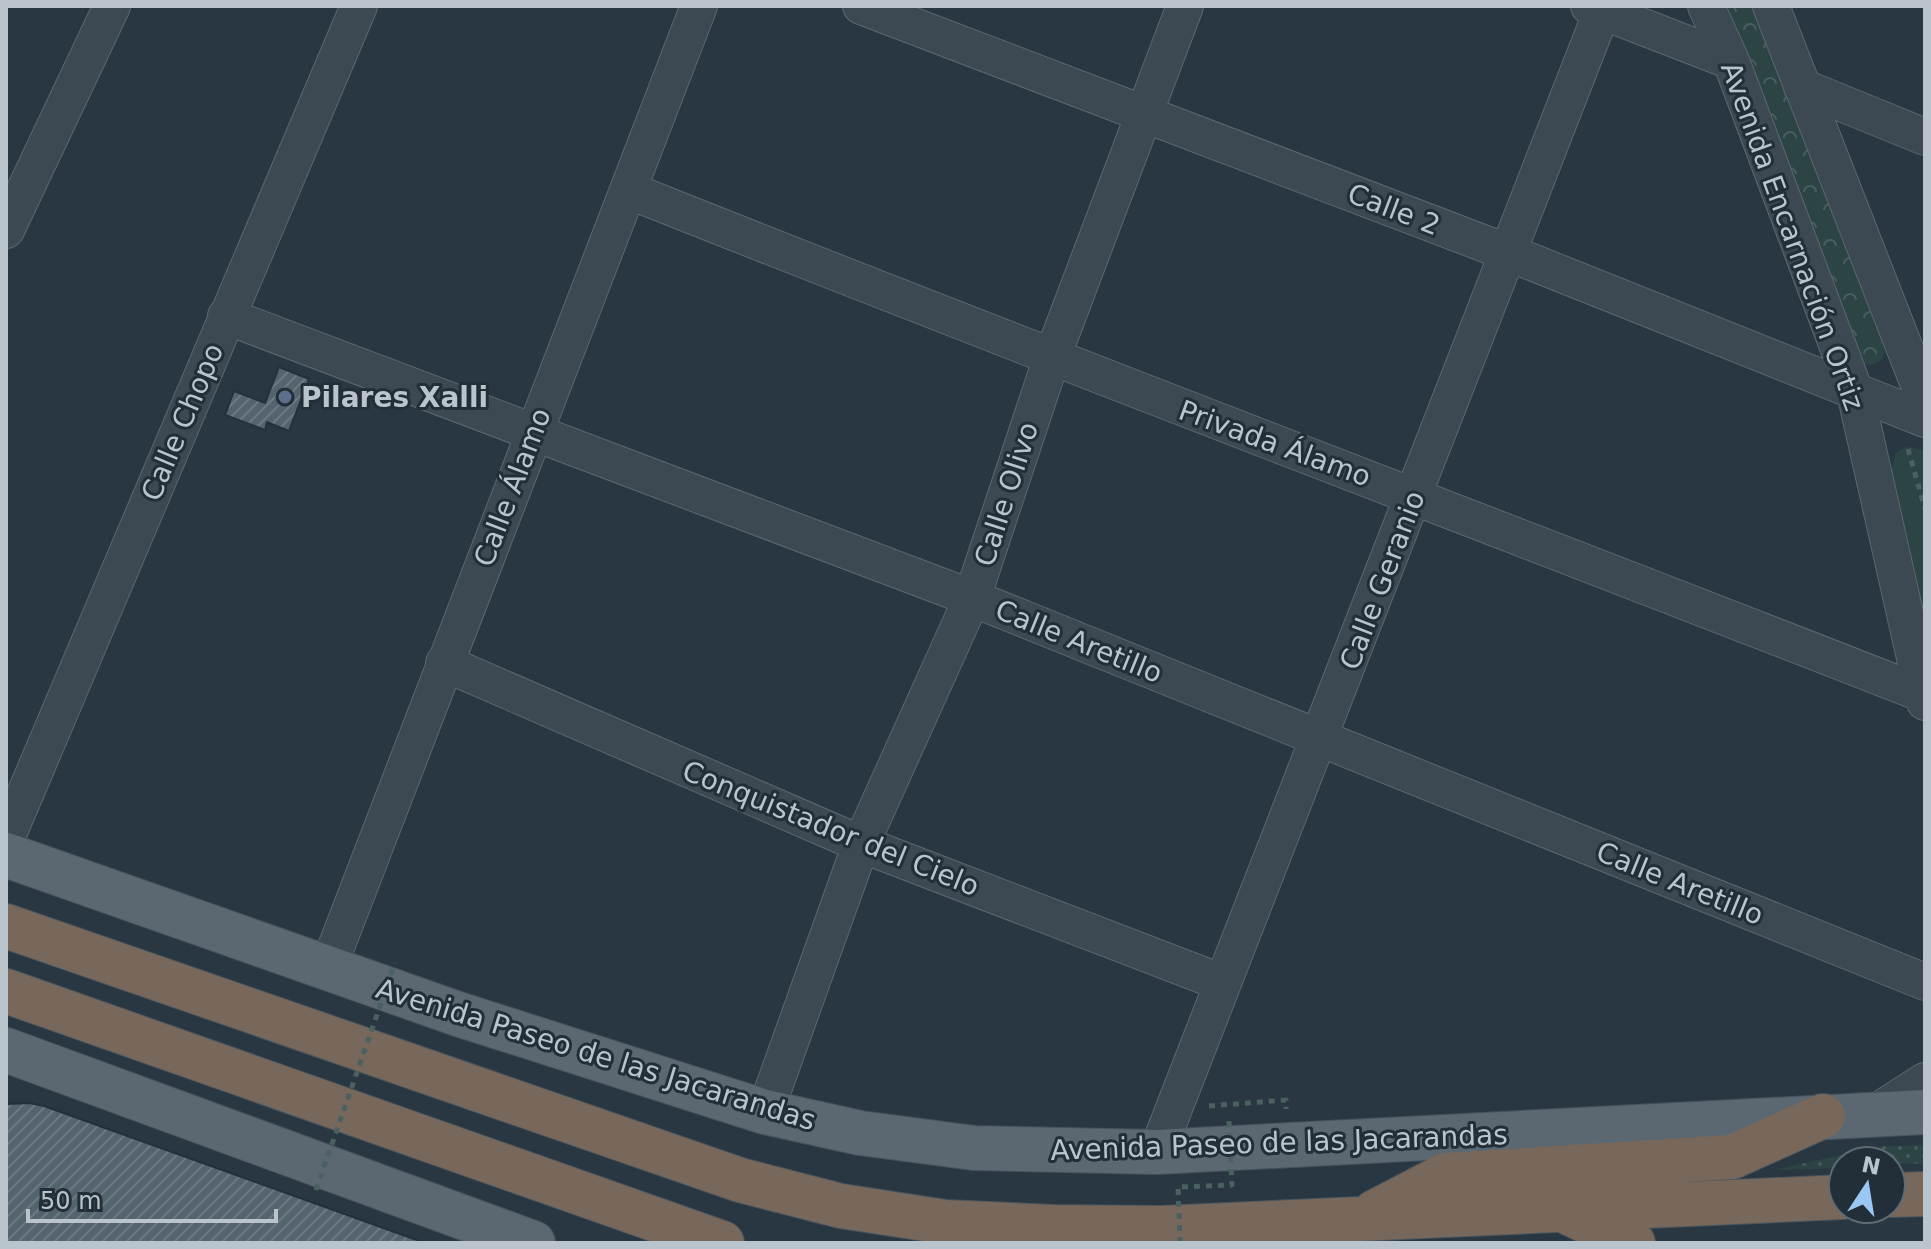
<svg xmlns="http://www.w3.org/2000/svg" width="1931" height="1249" font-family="'DejaVu Sans',sans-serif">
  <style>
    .grass { fill: #2c4544 }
    .forest { fill: url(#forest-crowns) }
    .garden { fill: url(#garden-dots) }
    .building { fill: url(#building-hatch); stroke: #24303a; stroke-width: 2 }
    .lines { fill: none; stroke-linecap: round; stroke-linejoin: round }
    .minor-casing { stroke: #5b6770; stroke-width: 38 }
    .major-casing { stroke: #47525c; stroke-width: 46 }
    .highway-casing { stroke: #48545d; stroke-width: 46 }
    .path { stroke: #4b6161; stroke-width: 5; stroke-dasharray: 6 6; stroke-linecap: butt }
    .minor { stroke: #3d4952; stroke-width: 36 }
    .major { stroke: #5b6872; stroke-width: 44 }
    .highway { stroke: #78685b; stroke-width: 44 }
    .path-bridge { stroke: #4b6161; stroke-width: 5; stroke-dasharray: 6 6; stroke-linecap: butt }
    .service-dot { fill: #5c6f8a; stroke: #222e38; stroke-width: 3 }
    .labels { text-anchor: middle; stroke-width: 6; stroke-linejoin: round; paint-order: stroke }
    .street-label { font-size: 28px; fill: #bac4cc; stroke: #222e38 }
    .poi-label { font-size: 28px; font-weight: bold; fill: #bac4cc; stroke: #222e38; text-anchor: start }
  </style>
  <defs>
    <pattern id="forest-crowns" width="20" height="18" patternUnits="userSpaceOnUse" patternTransform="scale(2)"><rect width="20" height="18" fill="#2c4544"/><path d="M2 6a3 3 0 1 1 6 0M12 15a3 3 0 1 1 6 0" fill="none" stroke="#485e5e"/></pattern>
    <pattern id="garden-dots" width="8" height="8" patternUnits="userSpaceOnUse" patternTransform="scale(2)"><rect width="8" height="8" fill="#2c4544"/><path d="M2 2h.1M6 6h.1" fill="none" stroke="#485e5e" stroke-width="1.8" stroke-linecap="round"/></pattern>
    <pattern id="building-hatch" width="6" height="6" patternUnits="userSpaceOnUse" patternTransform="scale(2)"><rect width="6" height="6" fill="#54646f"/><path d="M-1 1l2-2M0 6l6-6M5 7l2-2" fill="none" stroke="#6a7982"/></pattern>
  </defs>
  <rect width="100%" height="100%" fill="#293742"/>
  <path class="grass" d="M1906,447L1925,450V618L1891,471L1896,453Z"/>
  <path class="forest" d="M1720,6H1757L1885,346L1882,359L1873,365L1863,364Z"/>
  <path class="garden" d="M1925,1145V1164L1843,1161V1168L1772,1170L1884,1146Z"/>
  <path class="building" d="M279,367L309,379L289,431L267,422L265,430L225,415L234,391L265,403Z
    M30,1103L44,1106L425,1243H6V1104Z"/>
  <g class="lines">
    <g class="minor-casing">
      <path id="minor" d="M861,6L1509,253L1925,419
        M1589,6L1731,61
        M1706,6L1731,61L1855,392L1925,702
        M1771,6L1925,400
        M1802,87L1925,137
        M628,190C1058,362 1492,525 1923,694
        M6,230L112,6
        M226,316L972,598L1925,982
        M444,663L861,844L1223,983
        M6,839L359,6
        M328,968L699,6
        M765,1112L861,844L972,598L1051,360L1185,6
        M1872,1115L1925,1081
        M1157,1152L1604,6"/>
    </g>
    <g class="major-casing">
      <path id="major" d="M6,855L458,1014L765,1112L860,1133L974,1148L1157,1152L1925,1112
        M6,1050L533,1243"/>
    </g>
    <g class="highway-casing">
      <path id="highway" d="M6,926L740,1180L841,1206L945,1222L1055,1227L1162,1228L1843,1197
        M6,991L722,1243
        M1891,1195L1925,1194
        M1375,1212L1446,1175L1732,1157L1823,1116
        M1567,1212L1633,1243"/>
    </g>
    <path class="path" d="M1908,449L1925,509
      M1209,1106L1286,1100V1109"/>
    <use href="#minor" class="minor"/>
    <use href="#major" class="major"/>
    <use href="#highway" class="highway"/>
    <path class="path-bridge" d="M316,1190L395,963
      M1180,1243L1178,1187L1232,1185L1229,1121"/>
  </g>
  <circle class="service-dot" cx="285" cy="397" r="8"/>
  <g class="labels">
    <g class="street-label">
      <text transform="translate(1394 209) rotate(21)" y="10">Calle 2</text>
      <text transform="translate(1793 236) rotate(70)" y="10">Avenida Encarnación Ortiz</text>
      <text transform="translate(182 422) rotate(-67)" y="10">Calle Chopo</text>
      <text transform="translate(1275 443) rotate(20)" y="10">Privada Álamo</text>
      <text transform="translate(512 487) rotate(-69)" y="10">Calle Álamo</text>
      <text transform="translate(1006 494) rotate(-72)" y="10">Calle Olivo</text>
      <text transform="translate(1382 580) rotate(-69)" y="10">Calle Geranio</text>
      <text transform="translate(1079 641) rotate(22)" y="10">Calle Aretillo</text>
      <text transform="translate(831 828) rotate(22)" y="10">Conquistador del Cielo</text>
      <text transform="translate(1680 883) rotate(22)" y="10">Calle Aretillo</text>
      <text transform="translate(596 1054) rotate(17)" y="10">Avenida Paseo de las Jacarandas</text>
      <text transform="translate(1279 1142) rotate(-2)" y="10">Avenida Paseo de las Jacarandas</text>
    </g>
    <g class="poi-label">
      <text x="301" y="407">Pilares Xalli</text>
    </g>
  </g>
  <rect width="1931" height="1249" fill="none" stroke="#bac4cc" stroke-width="16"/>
  <g transform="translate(1867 1185) rotate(12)"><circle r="38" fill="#222e38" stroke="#5f6a73" stroke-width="2"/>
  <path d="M0-6L14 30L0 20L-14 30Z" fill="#98c8f3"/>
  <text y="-12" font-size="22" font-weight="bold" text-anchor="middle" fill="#bac4cc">N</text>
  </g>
  <path d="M28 1209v12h248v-12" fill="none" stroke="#bac4cc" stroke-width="4"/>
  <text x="40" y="1209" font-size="24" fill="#bac4cc" stroke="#222e38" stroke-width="6" paint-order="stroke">50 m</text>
</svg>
